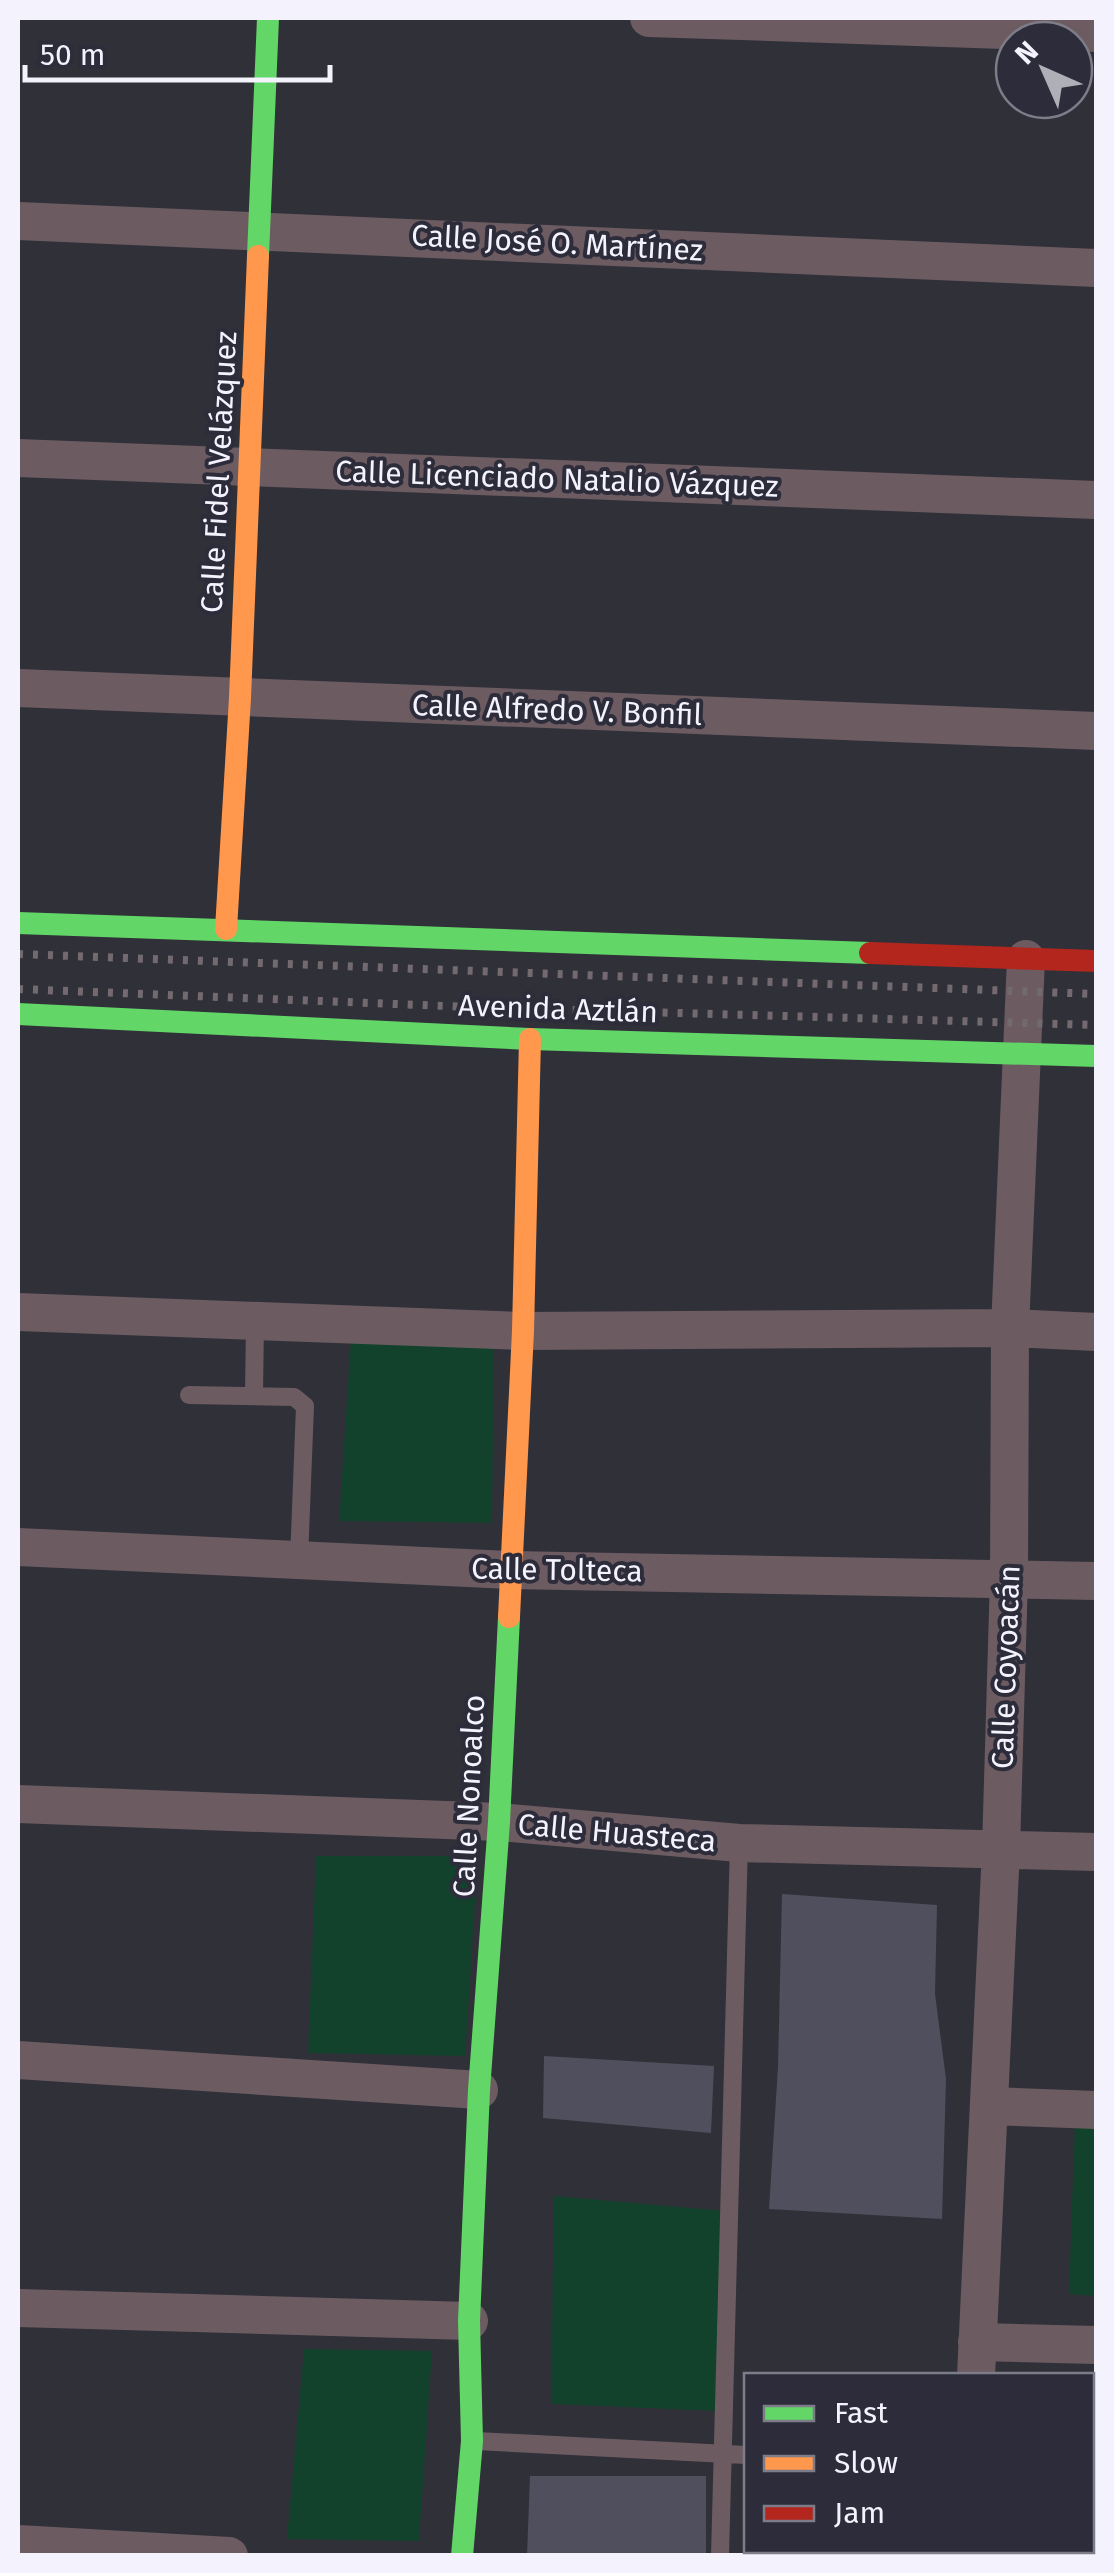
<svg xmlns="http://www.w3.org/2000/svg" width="1114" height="2573" font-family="'Fira Sans',sans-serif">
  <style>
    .green { fill: #12412c }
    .building { fill: #504f5d }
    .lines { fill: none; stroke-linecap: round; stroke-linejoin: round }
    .lane { stroke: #6c5c62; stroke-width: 18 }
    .street { stroke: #6c5c62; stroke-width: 38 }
    .fast { stroke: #63d668; stroke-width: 22 }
    .slow { stroke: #ff974d; stroke-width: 22 }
    .jam { stroke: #b3261e; stroke-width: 22 }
    .rail { stroke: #736a6f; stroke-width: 8; stroke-dasharray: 5 10; stroke-linecap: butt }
    .labels { text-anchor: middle; stroke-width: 8; stroke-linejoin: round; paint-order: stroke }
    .street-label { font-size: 30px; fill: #f4f3fd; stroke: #2d2c3b }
  </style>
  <rect width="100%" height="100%" fill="#303038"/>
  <path class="green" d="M351,1338L494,1341L492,1523L339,1521Z
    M316,1856H478L465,2056L308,2053Z
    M1075,2119L1096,2120V2296L1069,2294Z
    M554,2196L725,2211L717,2411L551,2404Z
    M304,2349L432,2351L419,2541L287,2539Z"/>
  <path class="building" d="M782,1894L937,1905L935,1994L946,2079L942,2219L769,2209L778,2067Z
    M544,2056L714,2066L711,2133L543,2118Z
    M530,2476H706V2556H527Z"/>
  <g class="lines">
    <path class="lane" d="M189,1395L294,1397L305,1406L299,1560
      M254,1395L255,1322
      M477,2441L746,2455
      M720,2556L739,1843"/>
    <path class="street" d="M649,18L1096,33
      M18,221L1096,268
      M18,458L1096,500
      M18,688L1096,731
      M18,1312L523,1331L1010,1328L1096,1332
      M18,1547L511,1570L1096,1581
      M18,1804L499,1822L739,1843L1096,1852
      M18,2060L479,2090
      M990,2106L1096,2110
      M18,2308L469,2321
      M977,2342L1096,2345
      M976,2376L1001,1849L1009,1577L1010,1328L1026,959
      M18,2544L229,2556
      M967,2556L968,2550"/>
    <path class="fast" d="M258,256L268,18
      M18,923L870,953
      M18,1014L530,1039L1096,1056
      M462,2556L472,2441L469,2321L479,2090L499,1822L509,1617"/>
    <path class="slow" d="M226,929L240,698L258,256
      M509,1617L523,1331L530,1039"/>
    <path class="jam" d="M870,953L1096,961"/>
    <path class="rail" d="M18,954L1096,994
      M18,989L471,1007L1096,1025"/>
  </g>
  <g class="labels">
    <g class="street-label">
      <text transform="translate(557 243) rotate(3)" y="10">Calle José O. Martínez</text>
      <text transform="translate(219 472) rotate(-87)" y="10">Calle Fidel Velázquez</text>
      <text transform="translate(557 479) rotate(2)" y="10">Calle Licenciado Natalio Vázquez</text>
      <text transform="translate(557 710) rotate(2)" y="10">Calle Alfredo V. Bonfil</text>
      <text transform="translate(558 1009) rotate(2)" y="10">Avenida Aztlán</text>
      <text transform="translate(557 1570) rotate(1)" y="10">Calle Tolteca</text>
      <text transform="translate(1006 1667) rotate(-88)" y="10">Calle Coyoacán</text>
      <text transform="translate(469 1796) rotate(-87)" y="10">Calle Nonoalco</text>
      <text transform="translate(617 1833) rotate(5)" y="10">Calle Huasteca</text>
    </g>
  </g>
  <rect width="1114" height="2573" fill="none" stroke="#f4f3fd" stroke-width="40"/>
  <rect x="744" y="2373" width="350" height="180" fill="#2d2c3b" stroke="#7d7c89" stroke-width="2.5"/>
  <rect x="764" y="2406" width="50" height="15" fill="#63d668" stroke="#7d7c89" stroke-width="2.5"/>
  <text x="834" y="2423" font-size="30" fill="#f4f3fd">Fast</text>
  <rect x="764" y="2456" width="50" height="15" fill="#ff974d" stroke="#7d7c89" stroke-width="2.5"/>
  <text x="834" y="2473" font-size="30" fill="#f4f3fd">Slow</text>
  <rect x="764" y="2506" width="50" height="15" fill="#b3261e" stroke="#7d7c89" stroke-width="2.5"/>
  <text x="834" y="2523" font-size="30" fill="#f4f3fd">Jam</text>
  <g transform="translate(1044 70) rotate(315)"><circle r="48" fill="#2d2c3b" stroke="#7d7c89" stroke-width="2.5"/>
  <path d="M0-8L18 38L0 25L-18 38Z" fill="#afafb8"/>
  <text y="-15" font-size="28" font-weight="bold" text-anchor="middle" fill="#f4f3fd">N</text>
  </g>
  <path d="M25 65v15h305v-15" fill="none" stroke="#f4f3fd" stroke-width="5"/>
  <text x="40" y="65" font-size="30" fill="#f4f3fd" stroke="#2d2c3b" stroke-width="8" paint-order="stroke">50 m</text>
</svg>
